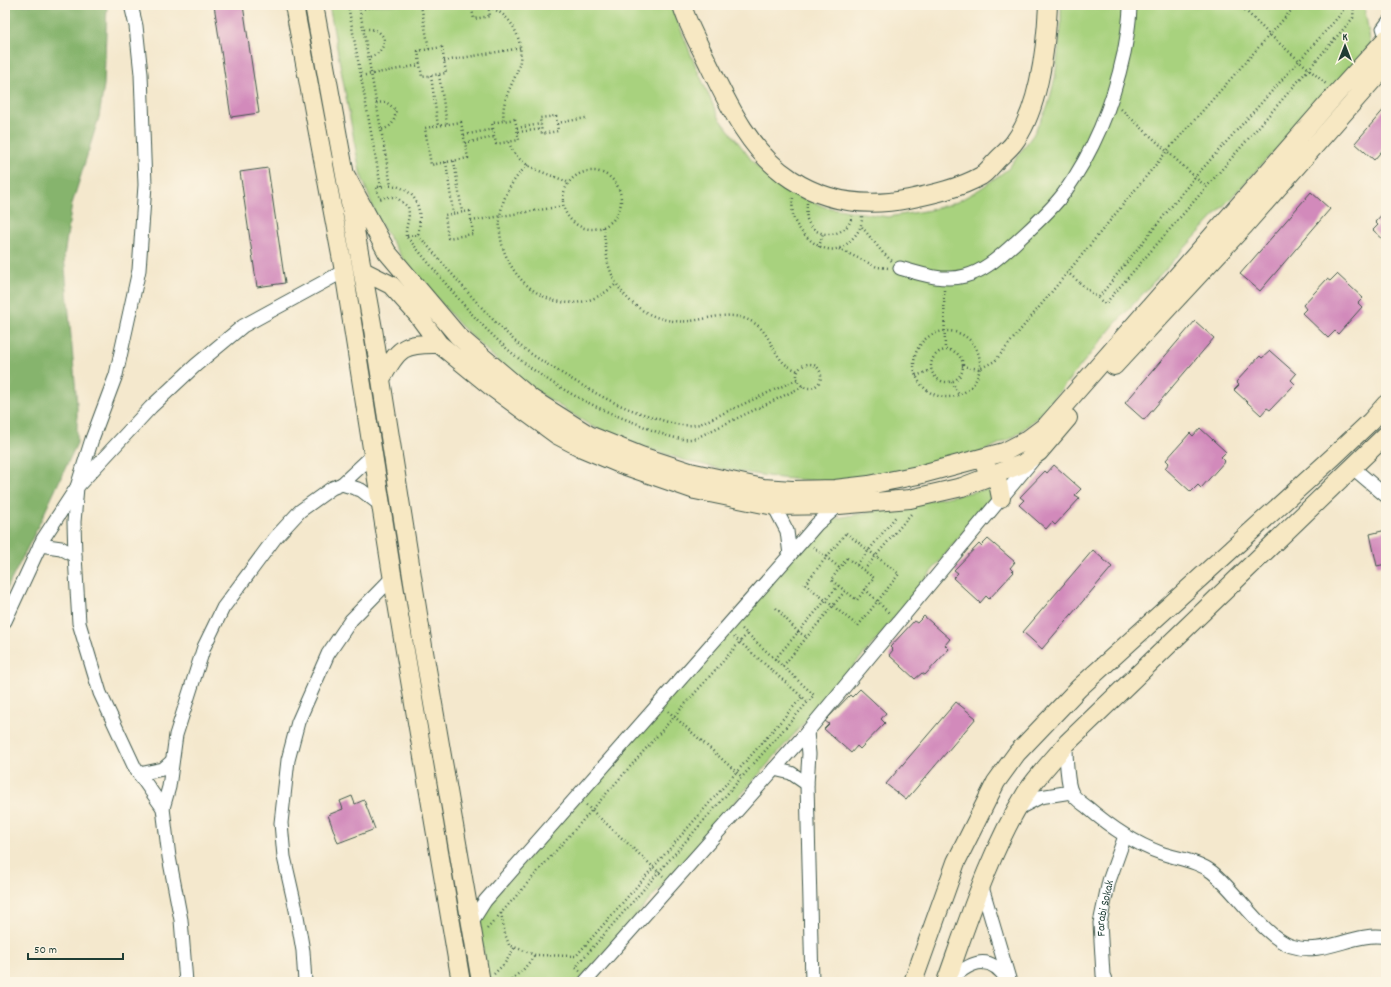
<svg xmlns="http://www.w3.org/2000/svg" width="1391" height="987" font-family="Dekko,sans-serif">
  <style>
    .green { fill: #a8d27e; stroke: #648859 }
    .forest { fill: #86b46d; stroke: #527850 }
    .building { fill: #d28abb }
    .lines { fill: none; stroke-linecap: round; stroke-linejoin: round }
    .lane-casing { stroke: #3f574b; stroke-width: 9 }
    .street-casing { stroke: #3f574b; stroke-width: 15 }
    .secondary-casing { stroke: #3f574b; stroke-width: 20 }
    .path { stroke: #3f574b; stroke-width: 2.5; stroke-dasharray: 1 3; stroke-linecap: butt }
    .lane { stroke: #fff; stroke-width: 7 }
    .street { stroke: #fff; stroke-width: 13 }
    .secondary { stroke: #f7e8c3; stroke-width: 18 }
    .labels { text-anchor: middle; stroke-width: 4; stroke-linejoin: round; paint-order: stroke }
    .street-label { font-size: 12px; fill: #1f3d34; stroke: #fcf5e5 }
  </style>
  <rect width="100%" height="100%" fill="#fcf5e5"/>
  <filter id="ink" filterUnits="userSpaceOnUse"><feTurbulence type="fractalNoise" baseFrequency=".025" numOctaves="2"/><feDisplacementMap in="SourceGraphic" scale="8" xChannelSelector="R" yChannelSelector="G"/><feConvolveMatrix kernelMatrix="1 2 1 2 8 2 1 2 1" color-interpolation-filters="sRGB"/></filter>
  <filter id="wash" filterUnits="userSpaceOnUse"><feTurbulence type="fractalNoise" baseFrequency=".012" numOctaves="4" result="noise"/><feDisplacementMap in="SourceGraphic" scale="16" xChannelSelector="R" yChannelSelector="G"/><feGaussianBlur stdDeviation="0.9" result="paint"/><feColorMatrix in="noise" values="0 0 0 0 0 0 0 0 0 0 0 0 0 0 0 0 0 1.4 0 .05"/><feComposite in="paint" operator="in"/></filter>
  <g filter="url(#wash)">
    <rect width="100%" height="100%" fill="#f4e8cd"/>
    <path class="green" d="M329,5H671L696,67L718,116L753,162L782,189L825,207L888,217L930,210L957,202L980,189L1008,169L1033,135L1048,106L1055,78L1061,27V5H1364L1371,46L1114,325L1042,413L1014,437L979,453L898,472L829,482L781,478L721,469L687,461L649,449L591,426L541,394L502,365L461,326L403,259L377,218L360,172Z
      M988,489L993,495L877,639L578,982H489L480,933L481,918L487,904L821,526L838,518Z"/>
    <path class="forest" d="M5,5H107L104,85L99,117L72,204L64,256L77,405V443L36,531L5,592Z"/>
    <g id="blocks">
      <path class="building" d="M214,5H243L259,113L231,117Z
        M1386,107V146L1374,160L1355,143Z
        M268,168L285,283L257,287L240,172Z
        M1311,192L1330,209L1260,291L1240,274Z
        M1386,210V242L1373,230L1378,225L1375,222Z
        M1337,274L1363,298L1358,303L1362,307L1338,334L1335,331L1328,338L1302,313L1306,309L1303,305L1327,279L1330,281Z
        M1195,321L1214,338L1144,420L1125,403Z
        M1270,351L1296,374L1291,380L1295,384L1270,410L1267,408L1261,415L1234,390L1239,385L1236,382L1260,356L1262,358Z
        M1200,428L1226,452L1221,457L1225,461L1201,488L1198,485L1191,492L1165,468L1169,463L1166,460L1190,433L1193,436Z
        M1054,465L1081,489L1075,495L1080,498L1055,525L1052,522L1046,529L1019,505L1024,500L1020,497L1045,471L1047,473Z
        M1386,530V564L1377,566L1370,534Z
        M988,539L1015,562L1010,568L1014,572L989,599L986,596L980,603L953,578L958,573L954,570L979,544L981,546Z
        M1093,550L1112,567L1042,649L1023,632Z
        M924,616L950,639L945,645L949,649L925,675L922,673L915,679L889,655L893,650L890,647L914,621L917,623Z
        M860,689L886,713L881,719L885,723L860,749L857,746L851,753L824,729L829,724L825,721L850,695L852,697Z
        M956,702L976,718L906,800L886,784Z
        M352,796L355,804L364,800L375,829L338,843L328,815L343,809L340,801Z"/>
    </g>
  </g>
  <g filter="url(#ink)">
    <use href="#blocks" fill-opacity="0" stroke="#3f574b" stroke-width="1"/>
    <g class="lines">
      <g class="lane-casing">
        <path id="lane" d="M1384,41L1380,28L1386,20"/>
      </g>
      <g class="street-casing">
        <g id="street">
          <path d="M131,5L136,26L141,74L145,185L139,270L116,375L92,439L77,487L74,522L75,556L79,623L100,693L135,768L163,808"/>
          <path d="M900,268C920,274 944,282 965,276C985,271 1000,256 1015,243C1032,227 1050,212 1064,193C1094,151 1113,104 1124,53C1127,37 1130,21 1130,5"/>
          <path d="M374,454L342,484L361,490L382,506"/>
          <path d="M1353,468L1386,496"/>
          <path d="M774,506L787,531L790,555"/>
          <path d="M40,545L61,548L75,556"/>
          <path d="M5,621L43,539L77,487L151,407L196,365L243,326L344,271"/>
          <path d="M807,732L809,754L807,784L812,982"/>
          <path d="M1066,745C1066,755 1067,785 1072,793C1075,799 1082,803 1087,807C1109,826 1133,843 1161,853C1178,859 1198,861 1212,872C1236,891 1264,937 1291,946C1324,957 1354,931 1386,937"/>
          <path d="M774,769L791,773L807,784"/>
          <path d="M139,774L163,769L172,761"/>
          <path d="M1019,808L1040,797L1071,792"/>
          <path d="M982,887L1010,982"/>
          <path d="M471,923L485,901L804,539L817,524L839,505"/>
          <path d="M186,982L181,920L169,857L163,808L169,787L176,735L204,647L223,608L275,538L300,511L332,488L342,484"/>
          <path d="M305,982L303,951L296,910L284,857L281,823L288,760L298,722L328,654L351,620L392,578"/>
          <path d="M585,982L807,732L1032,461"/>
          <path d="M947,982C968,964 988,950 1007,980"/>
          <path id="s1" d="M1106,982L1103,975L1100,923L1109,881L1125,836"/>
        </g>
      </g>
      <g class="secondary-casing">
        <path id="secondary" d="M294,5L344,271L391,568L461,982
          M314,5L373,329L423,646L481,982
          M682,5C687,23 697,41 705,57C726,100 749,152 791,179C827,203 868,207 909,199C933,194 960,188 981,176C987,172 993,164 998,159C1003,154 1009,149 1013,144C1040,109 1046,47 1048,5
          M346,176L387,252L458,336L532,399L589,435L641,456L690,472L763,488L792,490L835,489L869,485L918,475L1004,452L1027,440L1047,425L1337,93L1386,39
          M363,271L391,285L417,314L439,344L493,388L557,435L582,448L620,464L695,490L774,506L839,505L910,499L962,487L1022,464L1039,452L1068,418
          M1114,366L1245,225L1386,65
          M381,379C399,348 402,343 439,344
          M985,466L998,483L1001,498
          M913,982L956,862L996,782L1017,753L1079,688L1333,457L1371,421L1386,404
          M946,982C969,918 990,851 1026,793C1038,775 1053,760 1067,743L1386,435"/>
      </g>
      <path class="path" d="M348,5L381,187
        M359,5L391,186
        M421,5L429,49
        M451,5H459
        M471,5L474,19L490,16L488,5
        M489,7C500,11 510,19 515,30C534,71 498,87 504,121
        M360,9L388,5
        M1245,10L1270,35L1326,84
        M364,29C374,29 378,29 384,38C384,49 379,55 368,57
        M442,47L446,73L422,77L418,51Z
        M444,61L521,48
        M439,75L447,124
        M361,76L420,65
        M431,76L438,126
        M376,103L386,102L396,110C394,123 393,126 381,130
        M1121,109L1206,187
        M556,116L558,131L542,134L540,118Z
        M515,119L519,140L496,144L492,123Z
        M461,122L468,158L431,165L425,128Z
        M557,123L586,118
        M517,128L541,124
        M518,132L542,129
        M464,135L493,129
        M509,142C517,169 548,172 569,183
        M465,143L495,137
        M454,161L462,212
        M446,162L453,213
        M528,165C452,234 545,348 616,284
        M563 200a29 29 0 1 1 58 0a29 29 0 1 1-58 0Z
        M793,198C792,204 792,213 794,219C795,223 799,228 802,232C817,249 836,258 853,238C860,230 862,225 862,216
        M807,203C807,208 806,214 807,219C814,241 848,238 852,216
        M470,211L473,234L448,238L445,215Z
        M471,221L564,206
        M603,227C605,239 606,252 608,263C618,301 652,325 690,321C708,319 724,312 743,318C770,326 769,349 785,364C789,367 794,369 798,371
        M862,227L883,253L892,261
        M418,235C450,271 481,310 517,343C531,355 547,364 563,374C591,391 618,407 650,416C668,422 680,428 700,424L798,379
        M406,236C405,226 411,218 408,207L396,197H385L380,199L376,187C383,187 392,184 399,187C420,194 422,216 418,235L406,236C438,273 467,313 503,345C542,381 589,406 638,424C655,431 678,443 696,438L804,386
        M819,247L823,233
        M839,249L877,267L889,268
        M1067,272L1105,304L1353,18L1354,5
        M944,290L945,350
        M1099,297L1195,177L1340,15L1346,5
        M914 364a33 33 0 1 1 66 0a33 33 0 1 1-66 0Z
        M931 366a16 16 0 1 1 32 0a16 16 0 1 1-32 0Z
        M797 376a12 12 0 1 1 24 0a12 12 0 1 1-24 0Z
        M962,366L979,369L995,361L1167,151L1296,5
        M916,376L931,370
        M952,382L959,395
        M846,533L899,574L858,626L805,584Z
        M813,547L840,568
        M847,558L874,578L857,600L831,580Z
        M857,565L897,515
        M864,570L911,514
        M865,589L890,614
        M776,608L798,632L807,637
        M734,637L808,702
        M775,659L838,586
        M783,666L845,591
        M668,711L742,777
        M586,805L663,876
        M501,913L505,934L509,945L535,955L576,956L802,697
        M487,929L747,634
        M580,971L576,968L579,963L814,695L740,627
        M494,974L505,963L515,947
        M508,982L523,970L535,955"/>
      <use href="#lane" class="lane"/>
      <use href="#street" class="street"/>
      <use href="#secondary" class="secondary"/>
    </g>
  </g>
  <g class="labels">
    <g class="street-label">
      <text dy="4" stroke="none"><textPath href="#s1" startOffset="75">Farabi Sokak</textPath></text>
    </g>
  </g>
  <rect width="1391" height="987" fill="none" stroke="#fcf5e5" stroke-width="20"/>
  <g transform="translate(1345 46)" stroke="#fcf5e5" stroke-width="3" paint-order="stroke">
  <path d="M0-3L7 15L0 10L-7 15Z" fill="#1f3d34"/>
  <text y="-6" font-size="11" font-weight="bold" text-anchor="middle" fill="#1f3d34">K</text>
  </g>
  <path d="M28 953v6h95v-6" fill="none" stroke="#1f3d34" stroke-width="2"/>
  <text x="34" y="953" font-size="12" fill="#1f3d34" stroke="#fcf5e5" stroke-width="3" paint-order="stroke">50 m</text>
</svg>
